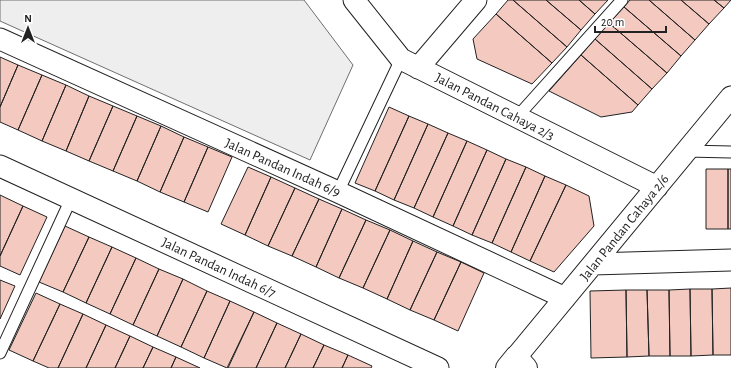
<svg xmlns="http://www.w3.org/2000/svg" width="731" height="368" font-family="'Alegreya Sans',sans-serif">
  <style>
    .green { fill: #eee; stroke: #6f6f6f }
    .building { fill: #f3c9c0; stroke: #222 }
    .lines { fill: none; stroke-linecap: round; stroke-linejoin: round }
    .service-casing { stroke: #222; stroke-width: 13 }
    .minor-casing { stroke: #222; stroke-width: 23 }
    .tertiary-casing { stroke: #222; stroke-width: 24 }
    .service { stroke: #fff; stroke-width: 11 }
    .minor { stroke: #fff; stroke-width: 21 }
    .tertiary { stroke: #fff; stroke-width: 22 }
    .labels { text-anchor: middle; stroke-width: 3; stroke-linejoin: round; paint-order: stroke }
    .street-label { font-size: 14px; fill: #222; stroke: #fff }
  </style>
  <rect width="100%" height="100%" fill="#fff"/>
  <path class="green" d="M0,0H304L353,65L310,160L0,21Z"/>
  <path class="building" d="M508,0H513L567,47L552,63L496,14Z
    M513,0H546L581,30L567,47Z
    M546,0H579L595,14L581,30Z
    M579,0H608L595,14Z
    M630,0H649L695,40L681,56L624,7Z
    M649,0H681L709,24L695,40Z
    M681,0H714L724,8L709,24Z
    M714,0H731L724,8Z
    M624,7L681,56L667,73L609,23Z
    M496,14L552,63L532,84L477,59L473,39Z
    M609,23L667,73L652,89L595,39Z
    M595,39L652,89L638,105L581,55Z
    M581,55L638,105L632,112L601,117L549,91Z
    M0,57L18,65L0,107Z
    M18,65L42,75L18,130L0,122V107Z
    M42,75L66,85L42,141L18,130Z
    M66,85L89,96L66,151L42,141Z
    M89,96L113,106L89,161L66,151Z
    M113,106L137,116L113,171L89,161Z
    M389,107L409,116L375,191L355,183Z
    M137,116L161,126L137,181L113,171Z
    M409,116L428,124L394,200L375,191Z
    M428,124L448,133L414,208L394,200Z
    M161,126L184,137L160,192L137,181Z
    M448,133L467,141L433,217L414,208Z
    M184,137L208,147L184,202L160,192Z
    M467,141L487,150L453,226L433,217Z
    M208,147L232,157L208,212L184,202Z
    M487,150L506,159L472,235L453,226Z
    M506,159L526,167L492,243L472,235Z
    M248,167L271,177L245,235L221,224Z
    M526,167L545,176L511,252L492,243Z
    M706,169H728V229H706Z
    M728,169H731V229H728Z
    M545,176L566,185L530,261L511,252Z
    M271,177L295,188L268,246L245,235Z
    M566,185L589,196L594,226L554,272L530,261Z
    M295,188L319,199L292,256L268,246Z
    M0,195L23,206L0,256Z
    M319,199L342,209L316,267L292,256Z
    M23,206L47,217L20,275L0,266V256Z
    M342,209L366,220L339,278L316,267Z
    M366,220L390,230L363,288L339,278Z
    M65,226L89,237L63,292L39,282Z
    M390,230L413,241L387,299L363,288Z
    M89,237L112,247L86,303L63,292Z
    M413,241L437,252L410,310L387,299Z
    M112,247L136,258L110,314L86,303Z
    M437,252L461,262L434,320L410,310Z
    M136,258L159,269L133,325L110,314Z
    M461,262L484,273L458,331L434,320Z
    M159,269L183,279L157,336L133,325Z
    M183,279L207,291L181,347L157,336Z
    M0,280L15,286L0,319Z
    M731,288V355H713L712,289Z
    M690,289H712L713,355L691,356Z
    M690,289L691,356H670L669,290Z
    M626,290L627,357L591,358L590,291Z
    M626,290H647L649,356L627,357Z
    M647,290H669L670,356H649Z
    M207,291L230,301L204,358L181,347Z
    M36,293L60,304L33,361L9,350Z
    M230,301L254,312L227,368L204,358Z
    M60,304L83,314L58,368H49L33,361Z
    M254,312L277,323L256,368H228Z
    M83,314L106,325L86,368H58Z
    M277,323L301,334L285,368H256Z
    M106,325L130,336L115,368H86Z
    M301,334L324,345L313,368H285Z
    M130,336L153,347L143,368H115Z
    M324,345L348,355L342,368H313Z
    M153,347L176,357L171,368H143Z
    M348,355L372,366L371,368H342Z
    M176,357L200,368H171Z"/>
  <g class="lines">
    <g class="service-casing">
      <path id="service" d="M517,117L622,0
        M686,151L731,152
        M338,192L401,59
        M0,353L71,199"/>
    </g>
    <g class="minor-casing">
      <path id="minor" d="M354,0L401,59L657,187
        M0,39L338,192L565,298
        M418,68L476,0
        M0,166L438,368
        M593,264L731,260
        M516,357L731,97"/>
    </g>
    <g class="tertiary-casing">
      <path id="tertiary" d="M507,368L516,357L526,368"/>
    </g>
    <use href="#service" class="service"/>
    <use href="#minor" class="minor"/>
    <use href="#tertiary" class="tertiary"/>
  </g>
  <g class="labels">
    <g class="street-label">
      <text transform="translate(495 106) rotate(27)" y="5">Jalan Pandan Cahaya 2/3</text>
      <text transform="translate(283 167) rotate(24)" y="5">Jalan Pandan Indah 6/9</text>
      <text transform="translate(624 227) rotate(-51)" y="5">Jalan Pandan Cahaya 2/6</text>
      <text transform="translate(219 267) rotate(25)" y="5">Jalan Pandan Indah 6/7</text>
    </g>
  </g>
  <g transform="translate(28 28)" stroke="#ffffff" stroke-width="3" paint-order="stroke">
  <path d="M0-3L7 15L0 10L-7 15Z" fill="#222222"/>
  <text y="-6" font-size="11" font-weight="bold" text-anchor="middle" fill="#222222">N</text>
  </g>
  <path d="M595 26v6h71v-6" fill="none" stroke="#222222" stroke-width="2"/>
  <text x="601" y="26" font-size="12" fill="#222222" stroke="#ffffff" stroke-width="3" paint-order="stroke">20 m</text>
</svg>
